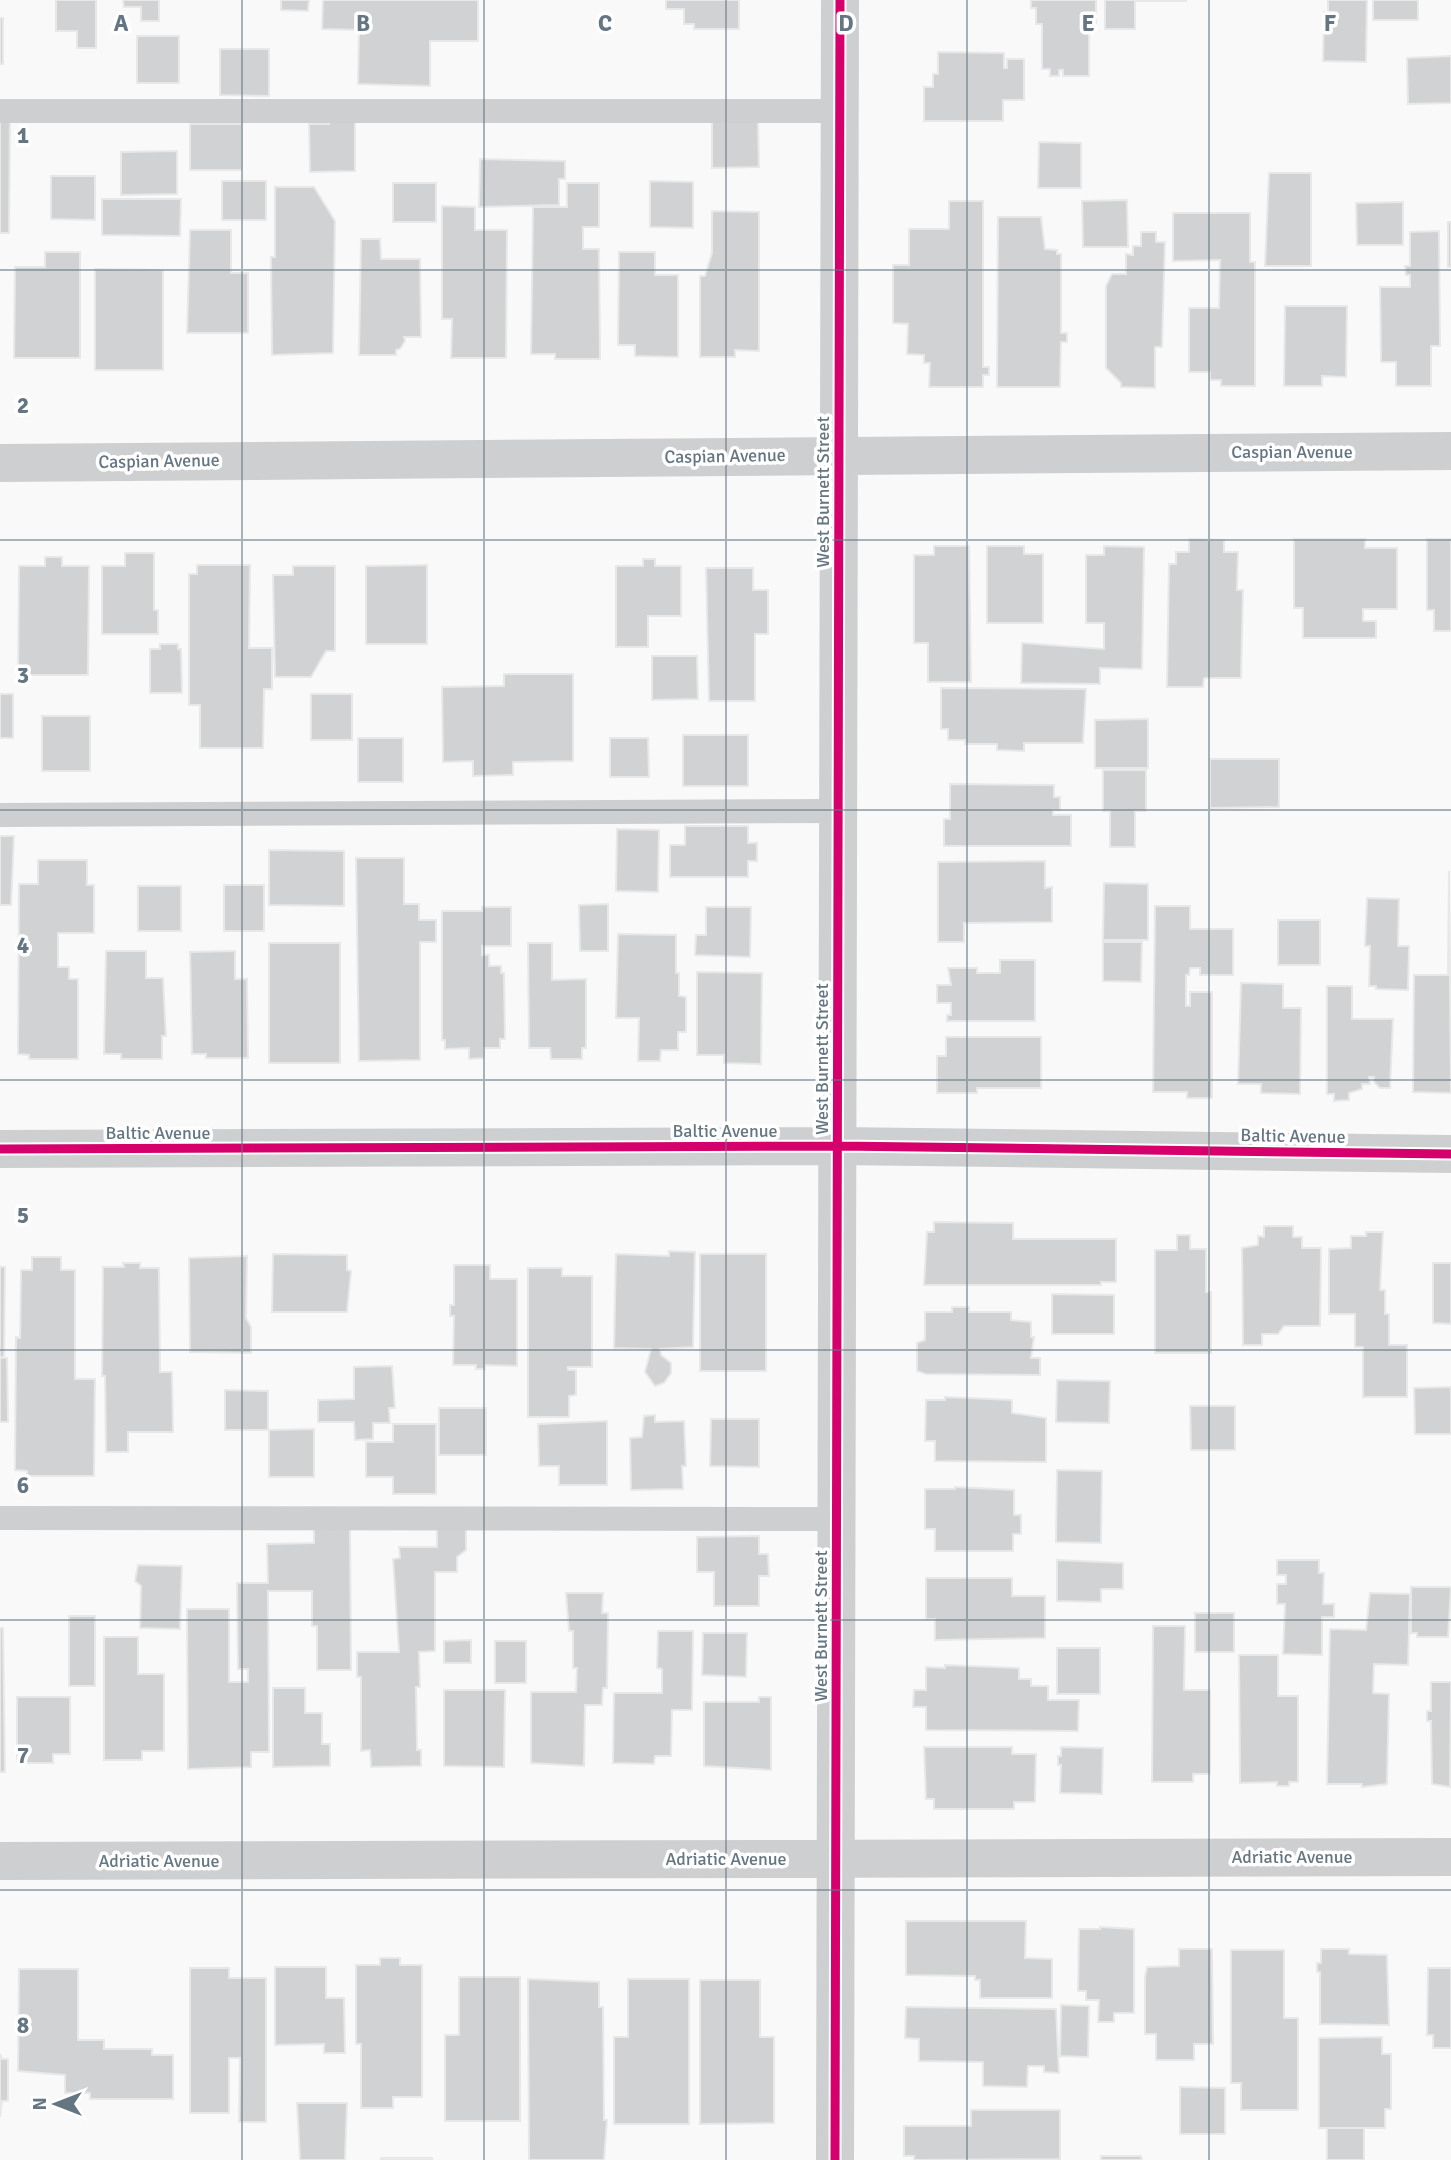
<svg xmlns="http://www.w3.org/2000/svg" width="1451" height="2160" font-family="Signika,sans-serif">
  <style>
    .building { fill: #d0d2d3; stroke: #e8e8e8; stroke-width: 2 }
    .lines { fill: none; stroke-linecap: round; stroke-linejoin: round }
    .service { stroke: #cecfd0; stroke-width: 24 }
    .minor { stroke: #cecfd0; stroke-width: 38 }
    .cycleway-casing { stroke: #fff; stroke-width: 13 }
    .cycleway { stroke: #d6006c; stroke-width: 9 }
    .grid { fill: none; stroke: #657683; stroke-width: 2; stroke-opacity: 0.55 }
    .labels { text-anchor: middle; stroke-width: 7; stroke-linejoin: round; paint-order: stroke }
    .street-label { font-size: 18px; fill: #657683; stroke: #fff }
    .grid-label { font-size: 23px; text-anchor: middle; font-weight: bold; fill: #657683; stroke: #fff; stroke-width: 7; stroke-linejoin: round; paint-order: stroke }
  </style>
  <rect width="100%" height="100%" fill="#f9f9f9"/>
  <path class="building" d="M56,0H96V48H77V31H56Z
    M123,0H159V21H141V7H124Z
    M281,0H309L308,11L281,10Z
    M323,0H478V41H430V86L358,84L359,30L322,29Z
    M666,0H739V29H694V24H684V9H666Z
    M1031,0H1096V23H1089V76H1063V70H1059V76H1050V69H1042V24H1036V8H1031Z
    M1105,0H1186V1H1135V29H1105Z
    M1328,0H1367L1366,62L1323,61L1324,12L1328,13Z
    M1373,0H1418V20H1373Z
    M0,18H3V64H0Z
    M137,36H179V83H137Z
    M220,49H269V96L220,95Z
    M938,52L1004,53V68H1007V59H1024V100H1003V121H924V87H933V74H938Z
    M1451,56V103L1408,104L1407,58Z
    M329,117H355V171L310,172L309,124H329Z
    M0,119H10L9,233H0Z
    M758,121L759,167L712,168V122Z
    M190,124H242V170H190Z
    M1039,142L1081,143V188H1038Z
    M177,151V194L121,195V152Z
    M480,159L565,161V179H559V205L479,207Z
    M1269,173H1311V266H1265Z
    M51,176H95V220L51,219Z
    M222,181H266V220H222Z
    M650,181L693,182V228L650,227Z
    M393,183H436V222H393Z
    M567,183H599V227H583V249H599L600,359H555V354H531L533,207H567Z
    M275,187H314L335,221L333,353L272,355L271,257H275Z
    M102,199H181L180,236L102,235Z
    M1127,200L1128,247H1083L1082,201Z
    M949,201H983V367H989V375H983V387H929L930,363H924V355L907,354L908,324L893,323V265H909V229H949Z
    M1403,202V245H1357L1356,203Z
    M442,206L475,207V230H507L506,358H451L452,319H442Z
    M712,211L759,212V351L735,350V357H700V276H705L712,253Z
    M1173,213H1250V262H1255V386H1221V380H1210V372H1189V308H1219L1220,260L1173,261Z
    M998,217H1041L1045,249L1057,250V254H1061V333H1067V342H1061L1060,387H997Z
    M1448,222H1451V267H1448Z
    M190,230H231V273H248V333H187Z
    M1439,231L1440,346H1431V386H1396V362H1381L1380,287H1410V275H1406L1405,266H1410V232Z
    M1141,232H1156V242H1165L1162,347H1155V388L1121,387V383L1106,368V286L1112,274H1126V254L1133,255V246H1141Z
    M361,239H380L381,259H420L421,337H404L405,341L400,349L396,350V355H359Z
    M45,252H80V358H14L15,267H45Z
    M619,252H655V275H678V357L635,356V345H618Z
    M95,269L163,270V370H95Z
    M1285,306H1347L1346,377L1322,376V386H1284Z
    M1189,539L1224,540V552H1238L1237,590H1243L1241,678H1204L1203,687H1167L1169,564H1176V552H1189Z
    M1294,539H1365V548H1397V609H1363V621H1376V638H1303V608H1294Z
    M1427,539H1451V631H1434V610H1427Z
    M934,546H969L971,682H928V643H914V555H934Z
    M987,546H1024V554H1043V623H987Z
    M1104,546L1144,547L1142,669L1100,668V684L1021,683L1022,643L1104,649V623H1086V555H1104Z
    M125,553H154V610H158V634H102V566H125Z
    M45,557H62V566H89L88,675H18L19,566H45Z
    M643,559H655V566H681V616H648V647H616V566H643Z
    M197,565H250L249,648H272V689H264L263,748H200V705H189V574H197Z
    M427,565V644H366V566Z
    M293,566H335V651H326L311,677H275L273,575H293Z
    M706,568H753V590H768V634H755V701H709Z
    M160,644H178V649H181L182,693H150V649H160Z
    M652,656H697L698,699L652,700Z
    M504,674H573V761L513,762V775L473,776V761L443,762L442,687L504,686Z
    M941,688L1086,689L1083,743H1024V751L997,750V744H965V740H948V729H941Z
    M0,694H13V738H0Z
    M311,694H352V740H311Z
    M42,716H90V771H42Z
    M1148,719V768H1095V720Z
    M683,735H748V786H683Z
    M358,738H403V782H358Z
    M610,738H648L649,777H610Z
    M1210,759H1279V807L1210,808Z
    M1103,770H1146V811H1135V847H1110V811H1103Z
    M950,784L1054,785V797H1060V810H1053V815H1071V846H944V819H950Z
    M685,826H748V843H757V861H748V877H670V845H685Z
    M617,829L659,830L658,892L616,891Z
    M0,836H14L11,905H0Z
    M269,850L344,851V906L269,905Z
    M356,858H404V904H419V920H436V942H420V1060L359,1061Z
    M38,860H87V885H94V933H58V967H69V979H78V1059H29V1055L18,1054L19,884H38Z
    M1045,861V888L1052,887V922L964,923V942H938V862Z
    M1449,871L1451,1093L1413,1092L1414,975H1448Z
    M1104,883L1148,884V940H1103Z
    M224,885H264V931H224Z
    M138,886H181V931H138Z
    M1367,898L1399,899L1398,946H1409L1408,990L1376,989V986H1369L1370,946H1365Z
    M608,904V951H580L579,905Z
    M1155,906H1190V929H1233V975H1200V968H1190L1189,975H1186V1006H1190V992H1212V1098H1187V1092H1153Z
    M482,907H511V946H482V955H489V966H501V973H504L505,1039H500V1048H484V1058L469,1059V1048L445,1049V1040H442V911H482Z
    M706,907H751L750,957L695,955L696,935H706Z
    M1278,920H1320V965H1278Z
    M618,934L676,935V973H679V996L686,997V1032H678V1050H661L660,1061H638L639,1018H616Z
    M1103,942H1142L1141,982L1103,981Z
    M269,943H340V1063H269Z
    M528,943H552V980L586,979V1048H582V1059H551L550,1048H529Z
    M106,951H146V978H163L166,1036H162V1059H121V1054H104Z
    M235,951V979H247L248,1058H206V1054H192L190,952Z
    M1000,960H1035V1021H947V1015H951V1003H937V985H951L948,968H977V973H1000Z
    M697,972L762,973L761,1064L724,1063V1055H697Z
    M1241,983L1283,984V1008H1301L1300,1094L1261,1093V1084H1238Z
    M1327,986H1352V1019H1393L1390,1088H1380L1374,1082V1077H1369L1370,1084H1362V1089L1349,1093V1100L1334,1101V1094H1327Z
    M946,1037H1041V1088H977V1093H937V1056H946Z
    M934,1222L1013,1223V1239H1116V1282H1101V1285H924L927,1232H934Z
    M1264,1226H1293V1237H1302V1248H1321L1320,1326H1284L1278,1334H1262V1345H1243L1242,1248L1258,1245V1236L1264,1237Z
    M1366,1232H1383L1380,1290H1385V1314H1389V1345H1407V1397H1363V1347H1355V1314H1329V1249L1351,1248V1236H1366Z
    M1177,1235H1190V1249H1206V1292H1211V1353H1155V1250H1177Z
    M669,1251L695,1252L693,1347L660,1349L661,1355L671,1363V1373L664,1383L655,1386L645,1372L651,1349L614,1348L616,1254L669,1256Z
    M273,1254L347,1255V1270L351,1271L347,1312H272Z
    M700,1254H766V1371H700Z
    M247,1256L246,1318L251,1327V1353L190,1352L189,1258Z
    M32,1257H61V1270H75V1379H95L94,1476H27V1471L15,1470L16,1337L20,1338L21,1270H32Z
    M123,1263H140V1268H159L160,1372H172L173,1432H128V1452H106L105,1376H102L103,1267H124Z
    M1433,1263H1451V1324L1433,1323Z
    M454,1265H490V1279H517V1366L485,1365V1369H476V1365H453L454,1316H450V1305H454Z
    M0,1267H5L4,1357H0Z
    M528,1268H562V1276H592V1367H568V1370H576V1395L569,1396V1417H528Z
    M1052,1294L1114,1295V1334H1052Z
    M952,1307H969V1312H1011V1320L1031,1322V1337H1034L1031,1358H1040V1375L926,1374L917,1371V1343L925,1340V1312H952Z
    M0,1358H7L8,1422H0Z
    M392,1366L395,1408H389L390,1423H373V1439L355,1440L354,1422H318V1400L354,1399V1367Z
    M1057,1380L1110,1381L1109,1423L1056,1422Z
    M1451,1387V1434H1415L1414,1388Z
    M225,1390L268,1391V1430H225Z
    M945,1397L1012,1400V1413L1046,1418V1462L935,1461V1441H925L926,1400H945Z
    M1190,1406H1235V1450H1191Z
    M439,1408H486V1455H439Z
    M655,1415V1422L684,1421L686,1466H682L683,1489L631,1490L630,1438L642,1437L644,1416Z
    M711,1419H759V1467L710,1466Z
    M607,1421V1485H559V1466H539L538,1424Z
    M393,1424H436V1494H393V1477H366V1442H393Z
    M314,1429V1477H269V1430Z
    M1057,1470L1102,1471L1101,1543L1056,1542Z
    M955,1487L1014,1490V1515H1021V1534H1013V1551H935V1529H925V1489H955Z
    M437,1523H466V1550L457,1557V1572H435V1651L419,1652L420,1687H416L417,1750H421V1766L371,1767L370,1750L361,1751V1677H357V1652H399L393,1559L400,1558L399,1547H437Z
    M350,1528L351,1670H317V1626H312V1591H268L269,1752H251V1767L188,1769L187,1609H229V1682H248V1669H238L237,1583H268L267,1544L314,1543V1529Z
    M759,1536V1554H768L769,1576H759V1606H714V1572H697V1537Z
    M1057,1560L1123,1563V1589H1101V1602L1057,1601Z
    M1277,1560H1319V1573H1324L1323,1604H1334V1617H1322V1655L1283,1654L1285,1604H1277V1584H1286V1575H1277Z
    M138,1565L182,1566L180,1629L140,1628L141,1586L135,1581Z
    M926,1578H1012V1596H1045V1638L935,1640V1619H926Z
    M1411,1587H1451L1448,1637H1417V1633H1411Z
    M566,1593H603L602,1613H608L607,1688H603L602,1705H585L584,1766L531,1763V1692H576L577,1668H573V1631H569Z
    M1370,1593L1410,1594L1408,1665L1374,1664L1373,1693L1389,1694L1387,1784L1362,1787V1784H1327L1330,1629L1366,1630Z
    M1195,1613H1234V1652H1195Z
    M69,1616H95V1686H69Z
    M1153,1626H1185L1184,1690H1210V1774H1193V1782H1152Z
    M0,1628H3L5,1772H0Z
    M658,1631H693L692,1710H672L671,1756H655L654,1764L613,1763L614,1693H662V1669L657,1668Z
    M703,1633H747L746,1677L702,1675Z
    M104,1637H138V1674H164V1751H142V1760H104Z
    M471,1640V1663H444V1641Z
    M495,1641H526V1683H495Z
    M1057,1648H1100V1694H1057Z
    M1239,1655H1278V1696H1298V1782H1289V1786H1277V1782L1240,1783Z
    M945,1665L1019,1668V1679H1031V1686H1048V1700H1079L1078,1731L926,1730V1707H913L914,1690H926V1667L945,1668Z
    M1431,1682H1451L1450,1787L1432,1784L1431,1721H1427V1711H1431Z
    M273,1688H305V1713H322V1744H330V1766L273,1767Z
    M444,1690H505L504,1767L444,1766Z
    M17,1697H70V1754H53V1763H17Z
    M759,1697H771V1770L704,1766V1702H759Z
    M924,1747H1012V1754H1036L1035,1802H1014V1809H934V1799H926Z
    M1061,1747L1103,1748L1102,1794L1060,1793L1061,1765H1058V1756H1061Z
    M906,1921H1026L1025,1958L1052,1959V1998H980V1980H975V1976L906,1975Z
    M1100,1927L1134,1929V2013H1114V2022H1098L1099,2000H1086V1991H1078L1079,1929H1100Z
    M1179,1949H1212L1213,2044H1194V2060H1156V2034H1145V1977L1147,1967L1179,1966Z
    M1321,1949H1349V1954L1387,1955L1389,2025L1320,2024V1972H1317V1963H1321Z
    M1231,1950H1284V2018H1298V2110H1241V2083H1231Z
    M380,1958H400V1965H422V2097H393V2108H361V2044H356V1965H380Z
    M275,1967H326V1998H344L345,2053H324V2044L275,2045Z
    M190,1968H229V1978H266V2122H239L240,2058H229V2113H190Z
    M1428,1968H1451V2048H1433V2035H1427Z
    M19,1969H78V2040H104V2049H152V2055H173V2099H90V2093H65V2075L18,2071Z
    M459,1977H520V2121H445V2035H459Z
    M528,1979L599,1982V2007H603L604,2120H607L604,2160H529Z
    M628,1979H689V2124H614V2037H628Z
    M700,1980H760V2037H774V2123L700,2124Z
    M1061,2005L1089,2006L1088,2057L1060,2056Z
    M906,2007L1056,2009L1059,2073L1044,2072V2066H1028L1027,2087L983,2086V2062L919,2061V2039L905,2038Z
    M1382,2037V2054H1391V2109H1385V2128H1319V2038Z
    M0,2054L2,2059H8V2101H2L0,2117Z
    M1180,2087L1225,2088V2134H1180Z
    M297,2103H347L345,2160H300Z
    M971,2110H1060V2159L914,2160V2156H904V2126H971Z
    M1327,2128H1364V2160H1327Z
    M1101,2156H1141L1142,2160H1101Z
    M381,2158H432V2160H381Z"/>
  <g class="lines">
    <path class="service" d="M0,111H840
      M0,815L838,811
      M0,1518L837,1519"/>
    <path class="minor" d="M0,463L1451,451
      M0,1149L838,1146L1451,1154
      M0,1861L1451,1857
      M835,2160L840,0"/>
    <g class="cycleway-casing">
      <path id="cycleway" d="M0,1149L838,1146L1451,1154
        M835,2160L840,0"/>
    </g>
    <use href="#cycleway" class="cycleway"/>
  </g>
  <path class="grid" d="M242,0V2160M484,0V2160M726,0V2160M967,0V2160M1209,0V2160M0,270H1451M0,540H1451M0,810H1451M0,1080H1451M0,1350H1451M0,1620H1451M0,1890H1451"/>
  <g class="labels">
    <g class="street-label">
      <text x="1292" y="458">Caspian Avenue</text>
      <text transform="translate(725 456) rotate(-1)" y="6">Caspian Avenue</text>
      <text transform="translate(159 461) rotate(-1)" y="6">Caspian Avenue</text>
      <text transform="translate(823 492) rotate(-90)" y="6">West Burnett Street</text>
      <text transform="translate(822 1059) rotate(-90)" y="6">West Burnett Street</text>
      <text x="725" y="1137">Baltic Avenue</text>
      <text x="158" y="1139">Baltic Avenue</text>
      <text transform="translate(1293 1136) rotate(1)" y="6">Baltic Avenue</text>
      <text transform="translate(821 1626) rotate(-90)" y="6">West Burnett Street</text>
      <text x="1292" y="1863">Adriatic Avenue</text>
      <text x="726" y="1865">Adriatic Avenue</text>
      <text x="159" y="1867">Adriatic Avenue</text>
    </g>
  </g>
  <g class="grid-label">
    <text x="121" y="31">A</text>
    <text x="363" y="31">B</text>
    <text x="605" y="31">C</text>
    <text x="846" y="31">D</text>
    <text x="1088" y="31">E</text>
    <text x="1330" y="31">F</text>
    <text x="23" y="143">1</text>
    <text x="23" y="413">2</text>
    <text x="23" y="683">3</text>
    <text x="23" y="953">4</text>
    <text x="23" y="1223">5</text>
    <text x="23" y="1493">6</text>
    <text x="23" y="1763">7</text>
    <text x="23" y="2033">8</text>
  </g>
  <g transform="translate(56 2104) rotate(270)" stroke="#ffffff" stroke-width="5" paint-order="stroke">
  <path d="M0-5L12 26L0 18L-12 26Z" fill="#657683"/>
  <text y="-10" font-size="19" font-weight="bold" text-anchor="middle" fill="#657683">N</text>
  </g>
</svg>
